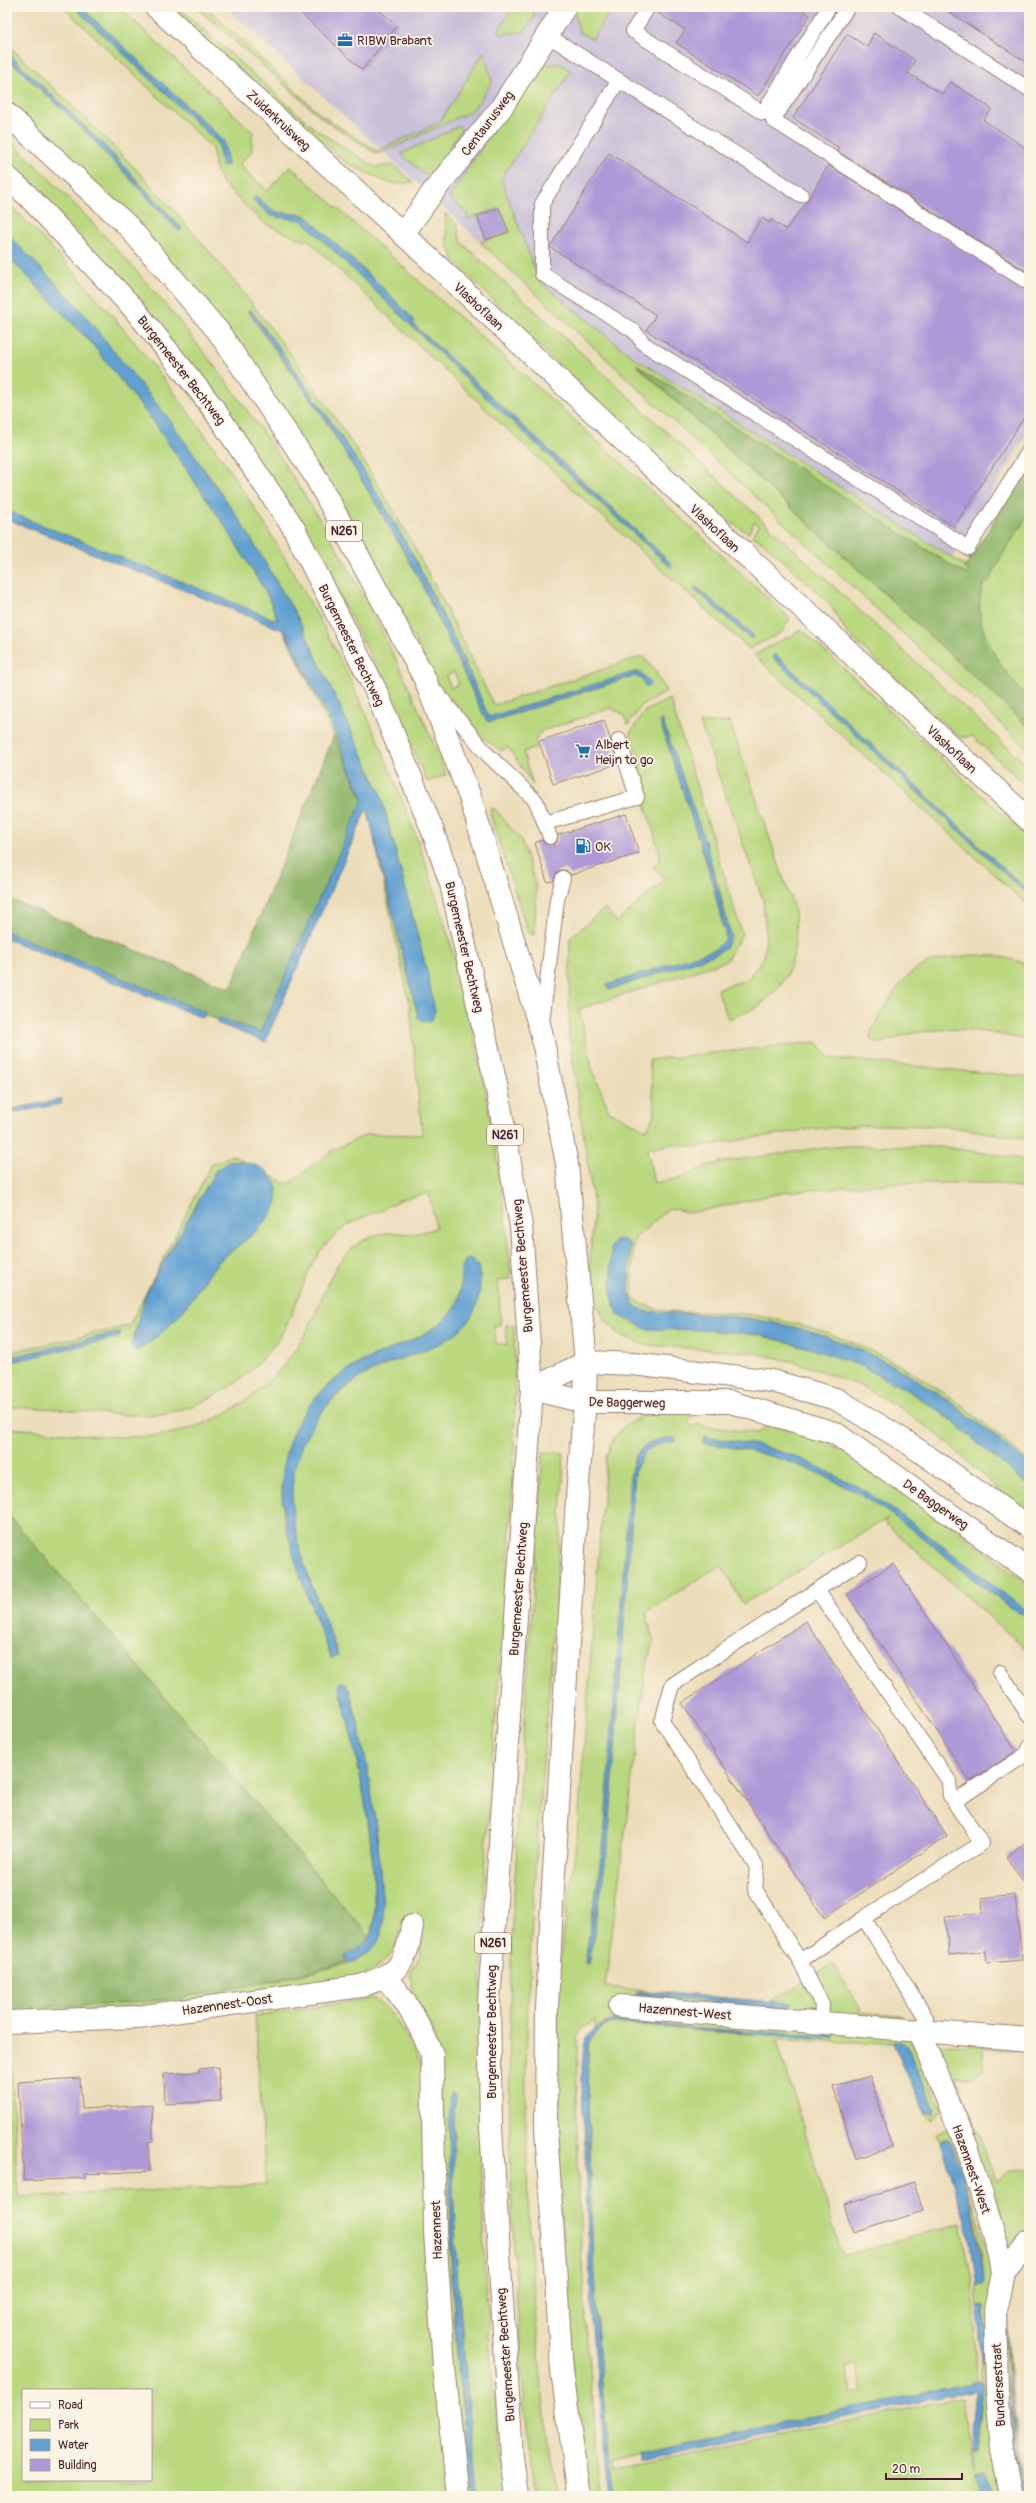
<svg xmlns="http://www.w3.org/2000/svg" width="1036" height="2503" font-family="Pangolin,sans-serif">
  <style>
    .industrial { fill: #c8bfd8 }
    .green { fill: #b9d87f; stroke: #827c55; fill-rule: evenodd }
    .forest { fill: #92b86e; stroke: #6e6c4c }
    .water { fill: #60a0d2; stroke: #55607e }
    .building { fill: #ad99d7 }
    .lines { fill: none; stroke-linecap: round; stroke-linejoin: round }
    .service-casing { stroke: #9b7e72; stroke-width: 16 }
    .minor-casing { stroke: #9b7e72; stroke-width: 24 }
    .tertiary-casing { stroke: #9b7e72; stroke-width: 24 }
    .primary-casing { stroke: #9b7e72; stroke-width: 24 }
    .service { stroke: #fff; stroke-width: 14 }
    .minor { stroke: #fff; stroke-width: 22 }
    .tertiary { stroke: #fff; stroke-width: 22 }
    .primary { stroke: #fff; stroke-width: 22 }
    .labels { text-anchor: middle; stroke-width: 3.5; stroke-linejoin: round; paint-order: stroke }
    .shield { fill: #fcf5e5; stroke: #7f5f63; stroke-width: 1 }
    .shield-label { font-size: 12px; font-weight: bold; fill: #4a1f2b }
    .poi-label { font-size: 13px; fill: #4a1f2b; stroke: #fcf5e5; text-anchor: start }
    .street-label { font-size: 13px; fill: #4a1f2b; stroke: #fcf5e5 }
  </style>
  <rect width="100%" height="100%" fill="#fcf5e5"/>
  <filter id="ink" filterUnits="userSpaceOnUse"><feTurbulence type="fractalNoise" baseFrequency=".025" numOctaves="2"/><feDisplacementMap in="SourceGraphic" scale="8" xChannelSelector="R" yChannelSelector="G"/><feConvolveMatrix kernelMatrix="1 2 1 2 8 2 1 2 1" color-interpolation-filters="sRGB"/></filter>
  <filter id="wash" filterUnits="userSpaceOnUse"><feTurbulence type="fractalNoise" baseFrequency=".012" numOctaves="4" result="noise"/><feDisplacementMap in="SourceGraphic" scale="16" xChannelSelector="R" yChannelSelector="G"/><feGaussianBlur stdDeviation="0.9" result="paint"/><feColorMatrix in="noise" values="0 0 0 0 0 0 0 0 0 0 0 0 0 0 0 0 0 1.4 0 .05"/><feComposite in="paint" operator="in"/></filter>
  <g filter="url(#wash)">
    <rect width="100%" height="100%" fill="#ecddba"/>
    <path class="industrial" d="M226,7H1029V430L942,575L505,264Z"/>
    <path class="green" d="M63,7H74L218,143L222,167L224,141L81,7H119L254,133L252,135V151L240,164L248,174L268,191L290,166L571,417L790,618L782,632L749,649L516,438L307,239L305,241L263,223L223,184L216,171L212,148ZM257,197L275,212L305,215L387,292L415,326L672,564L670,567L476,388L302,220L271,216L254,201L253,199Z
      M168,7H178L315,129L375,167L393,165L413,182L398,184L384,181L345,162Z
      M196,7H206L321,115L377,151L440,122L484,52L492,82L472,111L381,153H375L323,119Z
      M514,7H533L534,17L524,32L500,34L497,32Z
      M573,7H613L592,39L579,32Z
      M7,44C67,101 129,158 183,221C256,304 323,394 380,488C423,558 458,632 494,705L643,656L655,671L666,692L641,706L628,725L623,714L611,708L542,731L536,738V748L523,752L533,785L508,747L501,751L482,737L435,680L377,564L328,479L41,132L7,100V58L80,126L179,231L182,228L105,146L7,52ZM248,310H251C314,395 376,482 424,577C448,623 468,670 489,717L634,672H639L646,686L641,678L634,676L489,722L486,720L421,582L378,507L321,413L248,313ZM454,672L459,684L451,688L446,676Z
      M559,63L571,71L501,179L539,281L630,355L964,565V568L969,571L967,575L638,367L1029,727V750L480,242L509,232L499,208L468,219L467,213L449,198L533,68Z
      M459,126L462,129L438,165L427,176L401,154Z
      M7,138C198,316 351,531 446,775L427,782L382,678L330,578L40,196L7,164Z
      M7,202C303,497 477,862 511,1279L498,1280L501,1325H494L496,1344H507L506,1325H514C520,1497 497,1665 487,1837C475,2057 478,2277 504,2496H477L473,2471C463,2346 448,2220 455,2095L452,2092C452,2126 450,2160 450,2195C449,2295 460,2397 473,2496H7V2039H10L18,2197L266,2185L255,2016L372,1998C405,2019 417,2060 433,2094L435,2036L414,1995L410,1974L420,1956L423,1932L400,1931C394,1955 382,1966 361,1977L160,2006L7,2015V2008L117,2004L275,1981L350,1963L370,1952L382,1898L378,1842L365,1757L357,1717L346,1683L339,1685C356,1754 373,1824 374,1895C374,1908 375,1925 370,1937L7,1513V1428C49,1430 92,1438 134,1437C210,1436 273,1394 309,1327C325,1296 330,1259 364,1240C380,1231 393,1232 409,1234C417,1234 429,1230 436,1228L429,1193L402,1199L384,1208V1210C353,1218 325,1237 311,1267C301,1287 296,1307 286,1326C264,1367 221,1399 176,1411C137,1420 98,1412 58,1409C41,1408 24,1408 7,1407V1363L119,1337L120,1332L7,1358V1353L129,1326L211,1165L232,1155L243,1161L227,1163L216,1171L146,1293L157,1337L183,1311L219,1261L254,1234L265,1222L272,1179L269,1175L288,1184L333,1150L368,1134L422,1135L410,1006L374,838L418,1017L427,971L380,792L298,618L241,522L168,418L73,301L7,234ZM478,1265C491,1345 419,1345 368,1373C321,1399 287,1450 291,1505C294,1550 323,1611 338,1655L331,1658C320,1627 310,1597 299,1566C293,1548 285,1530 283,1511C276,1450 301,1398 354,1366C392,1343 463,1335 461,1278ZM23,2390H151V2480H23Z
      M445,213L457,225L461,242L1029,767V788L972,736L960,738L847,633L829,603L763,542L752,536L759,526L754,522L749,533L723,518L547,354L455,262L447,243Z
      M7,255L93,345L156,425L227,529L268,596L278,621L7,511Z
      M1029,484V717L938,632Z
      M801,629L1029,839V892L775,655L772,657L1029,896V906L754,655L788,637L789,638Z
      M283,630L331,723L363,801L334,736Z
      M670,699L742,934L726,961L579,1009L592,1068L609,1111L646,1130L655,1113L649,1060L817,1042L829,1058L1029,1077V1139L945,1126L877,1125L812,1129L694,1147L674,1144L647,1149L654,1183L681,1178L707,1166L723,1162L813,1149L849,1146L945,1147L1029,1160V1190L996,1183H896L785,1192L692,1213L669,1208L634,1239L632,1297C655,1318 704,1310 734,1313C756,1315 779,1319 800,1325C868,1343 931,1379 985,1424C993,1431 1027,1457 1029,1464C937,1388 867,1335 745,1318C713,1314 680,1314 648,1312L634,1306L629,1292L630,1244L611,1250L618,1315L705,1330L759,1335L810,1348L861,1366L907,1390L946,1416L1029,1486V1517L936,1433L900,1408L861,1386L799,1363L755,1353L645,1345L619,1334L605,1320L592,1295L589,1275L594,1207L569,1036L570,938L605,908L617,922L665,880L653,867L660,860V854L634,767L641,765L630,733L645,711ZM660,720L717,881L731,937L716,954L609,990L607,985L716,949L726,938L710,873Z
      M730,722L795,912C797,952 795,977 761,1004C752,1011 738,1015 728,1019L717,989L748,979L764,957L766,935L763,900L700,723Z
      M491,808L495,809L521,840L536,886L535,932L533,935L528,932L490,814Z
      M973,955L998,956L1029,964V1041C985,1030 946,1024 902,1036C892,1038 879,1048 870,1039C869,1032 877,1021 881,1014C908,967 920,960 973,955Z
      M663,1412L691,1413L694,1416L688,1421L693,1427L699,1422L702,1426L757,1433L770,1424C797,1432 825,1440 849,1454C913,1491 970,1540 1029,1585V1613L907,1519L857,1486L797,1457L757,1445L704,1437L703,1443C782,1453 839,1476 904,1523C946,1554 984,1592 1029,1619V1652L884,1522L888,1518L743,1604L721,1565L646,1612L654,1642L647,1661L605,1987L770,2002L832,1963L860,2008L861,2014L903,2016L910,2039L942,2110L933,2120L930,2121L924,2111L927,2114L935,2109L906,2045L895,2041L893,2043L777,2040L842,2256L961,2223L973,2284L976,2382L614,2459L615,2469L961,2398L976,2466L974,2447L980,2446L979,2424L983,2390L981,2382V2363L986,2362L984,2306L977,2307V2286L983,2285C986,2243 965,2188 953,2148L949,2140L943,2139L940,2142L936,2134L950,2128L992,2267L1003,2496H992L985,2469L976,2471L982,2496H614C595,2347 588,2198 588,2048C592,2035 599,2027 613,2023L702,2031L820,2038H832L833,2036L699,2029L630,2021L603,2023L594,2029V2021L581,2029L577,2037C575,2191 585,2343 601,2496H583L557,2165V1980L577,1838L606,1459C613,1429 633,1415 663,1412ZM666,1438L675,1442C651,1444 644,1449 635,1471L608,1846L589,1963H585L604,1840L634,1457ZM638,1992L791,2004L790,2008L696,2003ZM856,2365L862,2392L851,2394L846,2367Z
      M543,1452L564,1453C556,1657 530,1861 526,2066C524,2210 537,2353 554,2496H534C510,2281 502,2064 517,1848L515,1847Z
      M930,2043L1029,2047V2052L983,2047V2070L971,2078L956,2077L997,2183C1006,2171 1013,2168 1029,2170V2232L1011,2249L1003,2245Z
      M1006,2290L1010,2291C1003,2355 1016,2421 1029,2483V2496L1017,2434L1008,2368V2291L1005,2332L1011,2413L1026,2496H1022C1013,2446 1006,2396 1004,2345C1004,2326 1002,2308 1006,2290Z"/>
    <path class="forest" d="M636,364L966,575L969,571L964,568L1029,467V514L1001,557L988,583L985,581C969,618 992,654 1014,683C1018,688 1027,696 1029,702C1031,709 1029,719 1029,727Z
      M334,736L363,801L260,1034L204,1015L205,1012L7,932V898L226,987H231Z
      M7,1513L370,1937L363,1946L346,1956L348,1962C272,1982 195,1999 117,2004C80,2007 43,2007 7,2008Z"/>
    <path class="water" d="M74,7H81L224,141L228,165L222,167L218,143Z
      M7,52L105,146L182,229L179,231L80,126L7,58Z
      M257,197L275,212L305,215L387,292L413,319L415,326L673,565L670,567L476,388L302,220L271,216L254,201L253,199Z
      M7,234L73,301L168,418L241,522L298,618L380,792L427,971L435,1011L432,1020L423,1022L418,1017L367,808L265,1042L217,1023L218,1018L260,1033L363,799L331,723L285,631L7,519V511L278,621L268,596L227,529L156,425L93,345L7,255Z
      M248,310H251C314,395 376,482 424,577C447,623 468,670 489,717L634,672L642,674L651,684L646,687L641,678L634,676L489,722L486,720L421,582L378,507L321,413Z
      M696,587L754,636L751,639L694,589Z
      M775,654L1029,892V896L772,657Z
      M662,719L706,844L731,937L725,948L716,954L609,990L607,985L716,949L726,938L710,873L660,722Z
      M7,932L205,1012L203,1018L7,939Z
      M62,1099L61,1104L7,1114V1110Z
      M231,1161C245,1161 260,1164 270,1175C299,1210 238,1243 218,1262C207,1273 199,1288 190,1301C176,1322 158,1337 137,1351L131,1346L146,1293L216,1170Z
      M622,1239L630,1244L629,1292L634,1306L648,1312C680,1314 713,1314 745,1318C867,1335 937,1388 1029,1464V1486L946,1416L907,1390L861,1366L810,1348L759,1335L705,1330L646,1329L618,1315L611,1294V1247L615,1241Z
      M472,1259C480,1265 480,1275 480,1284C479,1342 422,1348 381,1367C363,1375 345,1386 331,1401C256,1484 307,1566 338,1655L331,1658C295,1560 236,1450 344,1373C373,1352 409,1346 438,1325C445,1319 454,1312 458,1303C463,1291 456,1257 472,1259Z
      M121,1332L119,1337L7,1363V1358Z
      M704,1437L757,1445L797,1457L857,1486L907,1519L1029,1613V1619C984,1592 946,1554 903,1523C839,1476 782,1453 703,1443Z
      M666,1438H675V1442C651,1444 644,1449 635,1471L608,1846L589,1964L585,1963L604,1840L630,1477C635,1451 640,1444 666,1438Z
      M340,1682H344L349,1689C367,1753 377,1818 381,1884C382,1900 386,1921 381,1935C376,1950 363,1957 350,1963L346,1960V1956C355,1948 366,1947 371,1935C376,1922 374,1905 374,1892C373,1822 356,1753 339,1685Z
      M638,1992L791,2003V2008L635,1996Z
      M613,2020L699,2029L833,2035V2038H820L702,2031L613,2023C599,2027 592,2035 588,2048C588,2198 595,2347 614,2496H610C595,2380 587,2263 585,2146C584,2115 578,2067 586,2038L595,2029Z
      M898,2040L906,2045L935,2109L933,2116L924,2111L893,2043Z
      M452,2092L455,2095L453,2189L458,2285L477,2496H473C455,2363 447,2228 450,2094Z
      M946,2138C960,2146 984,2262 984,2282L983,2285L977,2286L970,2237L940,2142Z
      M1007,2304C1004,2369 1016,2433 1029,2496H1026C1013,2435 1007,2375 1005,2312Z
      M984,2306L986,2362L981,2363L977,2307Z
      M976,2382L983,2384V2390L979,2424L980,2447H974L972,2430L976,2390L638,2461V2454Z
      M986,2469L992,2496H982L976,2471Z"/>
    <g id="blocks">
      <path class="building" d="M294,7H376L397,26L362,70Z
        M656,7H798L810,15L758,96L676,43L685,30L655,11Z
        M941,7H1029V64Z
        M874,33L915,60L908,73L942,94L950,82L971,95L992,109L983,120L1029,150V273L837,151L839,148L793,118L847,34L867,47Z
        M609,153L747,242L762,218L770,223L772,220L786,230L808,200L828,165L1029,291V410L954,527L646,330L656,315L550,247Z
        M499,208L509,232L486,240L477,216Z
        M604,720L618,764L553,784L539,741Z
        M626,814L639,853L571,875L566,870H560L557,872L553,881L547,882L535,843L542,840L545,844L553,845L557,842L558,835Z
        M893,1564L1016,1751L970,1781L847,1594Z
        M806,1621L947,1836L824,1918L682,1703Z
        M1029,1841V1890L1006,1857Z
        M1015,1894L1022,1960L987,1963L986,1951L949,1955L945,1916L983,1913L982,1898Z
        M218,2067L221,2101L165,2104L164,2074L199,2072V2069Z
        M870,2076L892,2147L856,2159L833,2087Z
        M80,2078L82,2109L152,2105L153,2141L148,2142L150,2171L85,2174V2178L24,2181L18,2082Z
        M914,2182L923,2211L853,2233L844,2204Z"/>
    </g>
  </g>
  <g filter="url(#ink)">
    <use href="#blocks" fill-opacity="0" stroke="#9b7e72" stroke-width="1"/>
    <g class="lines">
      <g class="service-casing">
        <path id="service" d="M648,7L633,31L763,113L829,7
          M848,7L773,120L1029,283
          M900,7L1029,89
          M547,35L801,195
          M619,80L542,204V274L634,331L644,344L968,548L1029,451
          M436,692L486,753L536,801L550,837
          M545,823L637,797L619,740
          M542,1022L557,900L563,878
          M860,1562L817,1590L949,1781L950,1796L982,1843L864,1918
          M1000,1672L1029,1716
          M954,1802L1025,1755L1029,1747
          M800,1961L755,1889L757,1867L662,1721L672,1685L817,1590
          M821,2022L822,2005L800,1961L864,1918L926,2018V2031"/>
      </g>
      <g class="minor-casing">
        <path id="minor" d="M403,234L433,192L501,108L565,7
          M385,1978C407,2000 420,2026 432,2054L435,2232L444,2367L458,2496
          M620,2006L1029,2040
          M7,2022L137,2017L361,1986C398,1973 406,1966 412,1926
          M918,2030L968,2149L1000,2255L1003,2273
          M1011,2496L1002,2450L997,2390L995,2311L1003,2273L1029,2242"/>
      </g>
      <g class="tertiary-casing">
        <path id="tertiary" d="M156,7L403,234L1029,820
          M532,1389L585,1402H730L835,1433L1029,1570
          M532,1389L586,1362L633,1364L772,1381L836,1399L905,1441L1029,1527"/>
      </g>
      <g class="primary-casing">
        <path id="primary" d="M7,114L127,225L218,331L314,474L425,679L470,797L541,1031L567,1164L586,1362L585,1402L578,1483L552,1904L547,2009L546,2129L562,2371L579,2496
          M7,177L27,195L135,310L211,405L293,527L375,689L432,829L451,884L497,1089L521,1226L532,1389L489,2001L491,2128L512,2457L517,2496"/>
      </g>
      <use href="#service" class="service"/>
      <use href="#minor" class="minor"/>
      <use href="#tertiary" class="tertiary"/>
      <use href="#primary" class="primary"/>
    </g>
  </g>
  <defs>
    <g id="office-bare" transform="scale(1.2)"><path d="M-6-3h4V-5.5h4V-3h4V5H-6ZM-1-4.5V-3h2v-1.5ZM-6 0V1H6V0Z" fill="#1f6fb2" stroke="#fcf5e5" stroke-width="2.5" paint-order="stroke"/></g>
    <g id="supermarket-bare" transform="scale(1.2)"><path d="M-6-5.5h2.5l.6 2H6L4.5 2H-2.5L-4.4-4H-6ZM-1.5 3.2a1.3 1.3 0 1 0 .1 0ZM3 3.2a1.3 1.3 0 1 0 .1 0Z" fill="#1f6fb2" stroke="#fcf5e5" stroke-width="2.5" paint-order="stroke"/></g>
    <g id="fuel-bare" transform="scale(1.2)"><path d="M-5.5-6h7V0h2V4h1.3V-2.5L3-4.5l.8-.8L6-3V5H2.5V1h-1V6h-7ZM-4.2-4.7v3.2H.2V-4.7Z" fill="#1f6fb2" stroke="#fcf5e5" stroke-width="2.5" paint-order="stroke"/></g>
  </defs>
  <g fill-rule="evenodd">
    <use href="#office-bare" x="345" y="40"/>
    <use href="#supermarket-bare" x="583" y="751"/>
    <use href="#fuel-bare" x="583" y="846"/>
  </g>
  <g class="labels">
    <g class="shield">
      <rect x="326" y="521" width="36" height="20" rx="3"/>
      <rect x="487" y="1125" width="36" height="20" rx="3"/>
      <rect x="475" y="1933" width="36" height="20" rx="3"/>
    </g>
    <g class="shield-label">
      <text x="344" y="535">N261</text>
      <text x="505" y="1139">N261</text>
      <text x="493" y="1947">N261</text>
    </g>
    <g class="poi-label">
      <text x="357" y="45">RIBW Brabant</text>
      <text x="595" y="749">Albert<tspan x="595" dy="15">Heijn to go</tspan></text>
      <text x="595" y="851">OK</text>
    </g>
    <g class="street-label">
      <text transform="translate(279 120) rotate(43)" y="5">Zuiderkruisweg</text>
      <text transform="translate(487 123) rotate(-53)" y="5">Centaurusweg</text>
      <text transform="translate(479 306) rotate(43)" y="5">Vlashoflaan</text>
      <text transform="translate(182 370) rotate(52)" y="5">Burgemeester Bechtweg</text>
      <text transform="translate(715 528) rotate(43)" y="5">Vlashoflaan</text>
      <text transform="translate(352 645) rotate(64)" y="5">Burgemeester Bechtweg</text>
      <text transform="translate(952 749) rotate(43)" y="5">Vlashoflaan</text>
      <text transform="translate(465 947) rotate(77)" y="5">Burgemeester Bechtweg</text>
      <text transform="translate(522 1266) rotate(-95)" y="5">Burgemeester Bechtweg</text>
      <text transform="translate(627 1402) rotate(1)" y="5">De Baggerweg</text>
      <text transform="translate(936 1504) rotate(35)" y="5">De Baggerweg</text>
      <text transform="translate(518 1589) rotate(-86)" y="5">Burgemeester Bechtweg</text>
      <text transform="translate(227 2004) rotate(-8)" y="5">Hazennest-Oost</text>
      <text transform="translate(685 2011) rotate(5)" y="5">Hazennest-West</text>
      <text transform="translate(491 2032) rotate(-90)" y="5">Burgemeester Bechtweg</text>
      <text transform="translate(972 2169) rotate(71)" y="5">Hazennest-West</text>
      <text transform="translate(436 2230) rotate(-92)" y="5">Hazennest</text>
      <text transform="translate(505 2355) rotate(-94)" y="5">Burgemeester Bechtweg</text>
      <text transform="translate(998 2385) rotate(-93)" y="5">Bundersestraat</text>
    </g>
  </g>
  <rect width="1036" height="2503" fill="none" stroke="#fcf5e5" stroke-width="24"/>
  <rect x="22" y="2389" width="130" height="92" fill="#fcf5e5" stroke="#b59f9b"/>
  <rect x="30" y="2402" width="20" height="6" fill="#ffffff" stroke="#b59f9b"/>
  <text x="58" y="2409" font-size="12" fill="#4a1f2b">Road</text>
  <rect x="30" y="2419" width="20" height="12" fill="#b9d87f" stroke="#b59f9b"/>
  <text x="58" y="2429" font-size="12" fill="#4a1f2b">Park</text>
  <rect x="30" y="2439" width="20" height="12" fill="#60a0d2" stroke="#b59f9b"/>
  <text x="58" y="2449" font-size="12" fill="#4a1f2b">Water</text>
  <rect x="30" y="2459" width="20" height="12" fill="#ad99d7" stroke="#b59f9b"/>
  <text x="58" y="2469" font-size="12" fill="#4a1f2b">Building</text>
  <path d="M886 2473v6h76v-6" fill="none" stroke="#4a1f2b" stroke-width="2"/>
  <text x="892" y="2473" font-size="12" fill="#4a1f2b" stroke="#fcf5e5" stroke-width="3" paint-order="stroke">20 m</text>
</svg>
